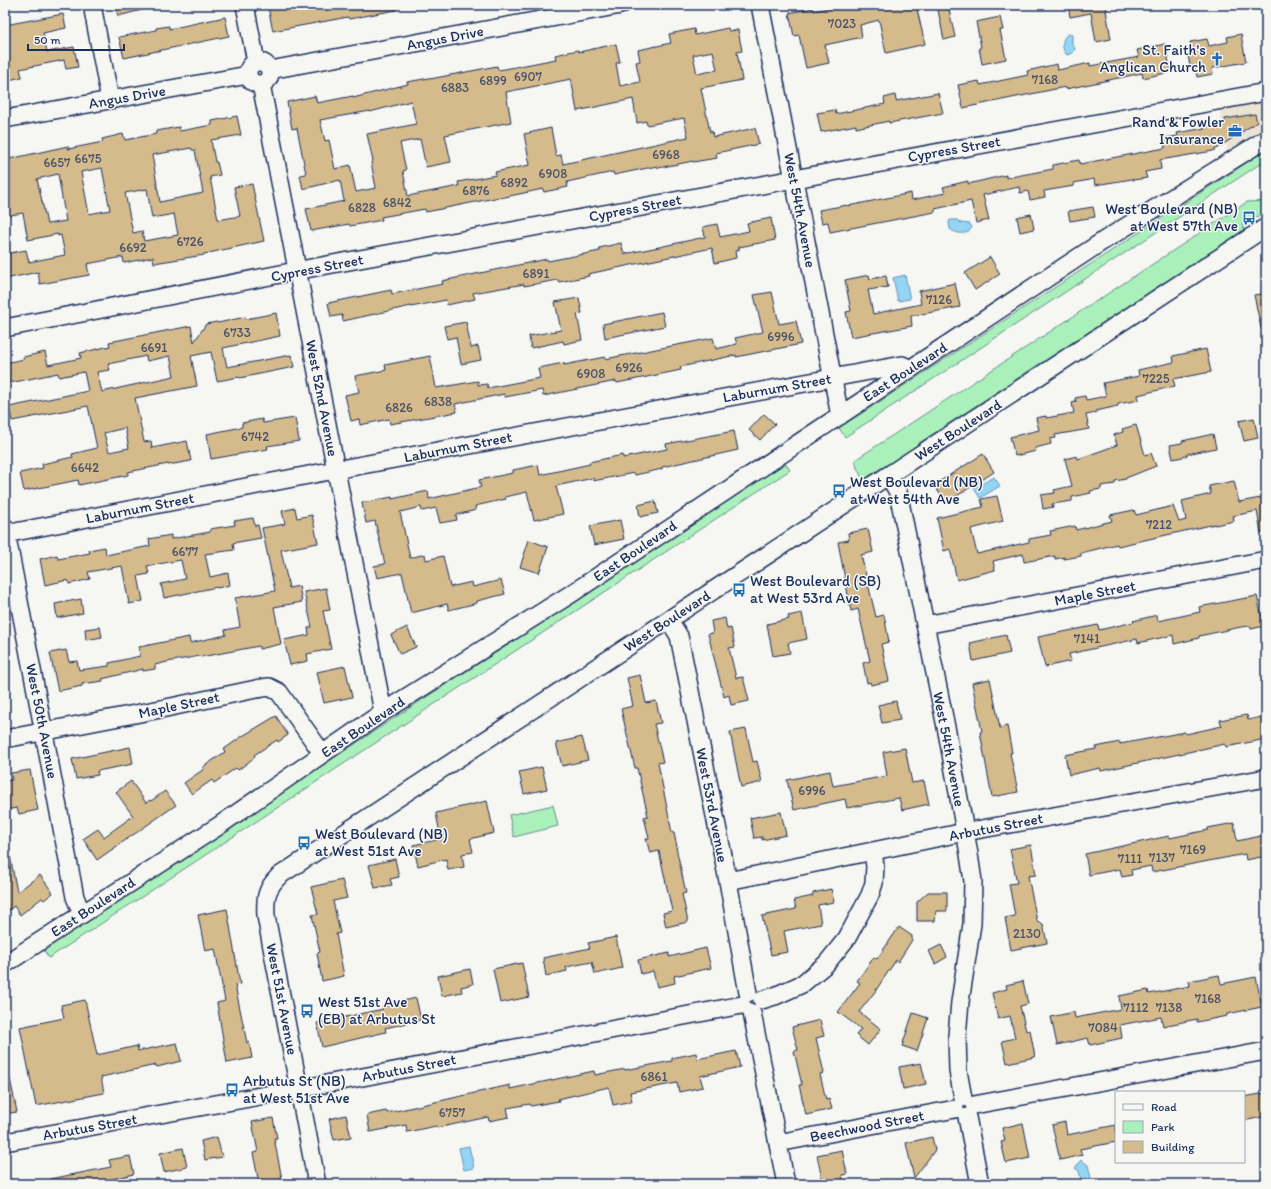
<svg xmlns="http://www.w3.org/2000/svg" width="1271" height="1189" font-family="Itim,sans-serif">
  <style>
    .built { fill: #ece4d3 }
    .green { fill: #aaf0bb; stroke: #62908c }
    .water { fill: #94d5f6; stroke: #6493b9 }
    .building { fill: #d5bb8b; stroke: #1b2f5e; fill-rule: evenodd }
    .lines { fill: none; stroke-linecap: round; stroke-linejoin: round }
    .minor-casing { stroke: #1b2f5e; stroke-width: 20 }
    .minor { stroke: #f6f6f2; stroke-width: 17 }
    .labels { text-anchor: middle; stroke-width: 3; stroke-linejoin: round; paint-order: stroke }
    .number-label { font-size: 13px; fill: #4a5269 }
    .street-label { font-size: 15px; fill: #1b2f5e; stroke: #f6f6f2 }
    .poi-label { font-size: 15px; fill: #1b2f5e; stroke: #f6f6f2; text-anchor: start }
  </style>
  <rect width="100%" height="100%" fill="#f6f6f2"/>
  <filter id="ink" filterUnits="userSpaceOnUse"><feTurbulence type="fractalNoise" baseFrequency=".025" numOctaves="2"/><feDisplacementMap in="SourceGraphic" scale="8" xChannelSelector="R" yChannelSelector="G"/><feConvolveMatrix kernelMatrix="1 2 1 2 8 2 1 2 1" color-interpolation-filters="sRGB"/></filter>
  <g filter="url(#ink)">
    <path class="built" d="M1266,99V128H1264L1228,151L1219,108Z"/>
    <path class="green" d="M1266,150V160L845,437L839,428Z
      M1266,201V211L1255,218L1254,216L1242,224L1244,230L919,443L915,449L888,469L881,468L863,480L857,468L855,460L1247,202Z
      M784,462L790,470L49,958L43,949Z
      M553,805L558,826L514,837L509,815Z"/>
    <path class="water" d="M1068,34L1072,35V44L1075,48L1073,53L1067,55C1061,50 1061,38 1068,34Z
      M950,220H957L961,223L970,224L972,227C968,236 956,234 950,229L949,222Z
      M905,275L910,299L898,301L893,278Z
      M994,477L1000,486L980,498L974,488Z
      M469,1146L474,1168L464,1170L459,1148Z
      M1081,1160L1088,1165L1091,1178L1081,1180L1079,1171L1075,1168Z"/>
    <path class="building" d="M115,5H146V9L118,16Z
      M279,5H395L396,10L349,19L348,17L273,31L268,7Z
      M841,5H916L925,44L886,53L879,20L860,25L862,37L825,45L829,63L806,68L799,35L794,36L789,13L813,8L814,11Z
      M937,5H948L955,37L944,40Z
      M1068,5H1106L1107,10H1106L1111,39L1096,42L1091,13L1070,17Z
      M63,14L66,28L43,33L47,52L74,47L78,67L66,69L64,60L20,69L22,77L5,81V25Z
      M225,17L229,36L124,58L119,37L156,30V28L169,26V29Z
      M1000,17L1003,30H1000L1006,59L982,64L979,48L981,47L976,22Z
      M728,28L729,31L738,30L742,51L737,52L742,80L701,88L710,132L712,131L713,137L755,128L759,144L716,153L717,158L693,162V161L658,168L657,166L614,175L613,172L567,182L568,187L544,192L543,189L500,198V197L426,212L425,209L381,217L382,220L350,226L349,224L311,231L306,209L344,201L340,180L303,189L300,175L306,174L297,128L292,129L287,102L315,96L317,103L353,96V98L408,84L407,82L429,78L430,79L497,66L498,70L505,69L556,59L555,55L578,50L579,52L616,44L620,62L616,63L620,86L640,82L636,62L640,61L638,50L671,43L669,34L694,29L695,35ZM713,51L717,70L697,74L693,55ZM571,79L577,111L633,99L637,123L646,121L647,125L684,118L688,137L563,164L561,155L556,156L551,128L524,134L530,165L495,172L496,175L458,182L459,186L408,196L403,171L406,170L400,143L420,139L426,167L451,162L445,135L511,122L506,92ZM411,101L416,124L367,134L373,161L371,162L376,188L356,192L350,165L335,169L329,140L325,141L320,120L370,111V112Z
      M1241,34L1246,62L1212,68L1213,74L1197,77L1195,66H1190L1188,55L1193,54L1190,42L1207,39L1209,46L1228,42L1227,37Z
      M1165,44L1171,72L1143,78L1142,73L1066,89L1065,87L963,108L958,85L979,81L980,85L1028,75L1027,71L1057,64L1058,70L1090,63V66L1139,57L1137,50Z
      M938,93L943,113L889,123V121L856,128V125L821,132L817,113L835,110L836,114L885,104L884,98L895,95L896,101Z
      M1255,114L1257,122L1213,151L1160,160L1161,169L1145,172L1147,178L1133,180L1132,179L1095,185L1094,179L1074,183V186L1044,191L1045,197L1030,200L1028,191L1020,193L1019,187L983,195L989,220L976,223L971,201L935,209V212L830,232L828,222L822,223L819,210L848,205V206L911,193L912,200L945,193L943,187L968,181V184L1006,175V178L1053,169V165L1079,160L1080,164L1165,148L1164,138L1178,136L1177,133L1205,128L1204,126L1225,123V119Z
      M237,116L241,135L211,140L215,162H217L220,175L210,177L218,220L240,216L234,187L252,184L264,241L204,254V255L154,263L153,257L124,263L123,257L87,264L89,275L40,284L38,272L5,279V254L26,250L29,262L65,255L61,235L58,236V234L28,240L23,213L5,216V160L68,146V149L103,142L102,139L123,134L125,140L156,134V131L179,127L180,131L212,125V121ZM191,148L192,150H195L203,193L160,202L152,155ZM102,168L110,210L89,214L81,172ZM58,174L66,221L47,224L37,179ZM147,189L152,218L174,214L178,235L144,241L142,231L133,233L125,193Z
      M1093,207L1095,217L1070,221L1068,211Z
      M1031,214L1034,229L1020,232L1017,217Z
      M771,218L775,240L739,247V250L735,251L736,258L715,263L712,248L588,274L589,276L559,282L558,280L524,286V284L473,293L475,299L447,305L446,300L411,307V306L343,321L342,315L331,317L328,303L391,290L392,294L443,284L442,281L547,259L548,261L600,251L599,248L621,243L624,254L659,247L705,237L703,227L717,224L720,237L749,231L747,223Z
      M990,257L1000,274L975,290L965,273Z
      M869,275L870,279L886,276L888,287L868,290L873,314L921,304L919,291L955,283L960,307L911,316L912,326L851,337L846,312L851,311L845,280Z
      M772,292L779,324L796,321L801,344L736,357V355L680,367L681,370L647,377L617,383L616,381L543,396L542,390L505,397L504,394L455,404L457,412L390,424L389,419L360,425L359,419L351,421L345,395L359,392L355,376L386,370L385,365L430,356L436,388L478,381V385L487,384L488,388L540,378L538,368L564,363V365L605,357V359L713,338L716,349L737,344L735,338L763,332L754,295Z
      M1266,293V328H1261L1254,295Z
      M579,298L582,313L577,314L582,340L564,344L563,341L531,348L529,336L561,330L555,302Z
      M662,312L665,326L605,338L603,324Z
      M276,313L280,336L223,348L227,367L291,355L294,367L240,378L239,377L217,381L211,352L191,356L197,386L135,398L144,442L151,441L152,448L187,441L191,461L168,465V464L128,472V475L79,485L78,480L24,491L20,473L43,468L42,464L73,457L72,454L97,448L88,406L12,421L9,407L88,391L84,372L59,377L58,373L5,384V363L24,359L23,357L45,352L48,365L81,358L80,353L110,346L109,342L191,326L194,342L206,324L217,322L218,323L245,317L246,319ZM146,356L147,361L170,356L174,376L102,392L97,372L110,370L108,364ZM125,428L129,448L109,452L104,433Z
      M466,322L471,348L478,346L481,360L461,364L456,337L447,339L444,326Z
      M1206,349L1211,372L1173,379L1175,386L1138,395L1139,400L1118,404V406L1096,411V413L1086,415L1089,429L1055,435L1056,438L1050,439L1051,444L1035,448L1036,451L1015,456L1010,437L1039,430L1036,418L1046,416V418L1074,413L1072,403L1076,402L1075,398L1085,396L1086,400L1106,396L1103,383L1139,376L1138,370L1174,362L1173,356Z
      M764,414L775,424L760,440L749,430Z
      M295,418L299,441L267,446L268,449L211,459L207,434L242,427V423L262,419L263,423Z
      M1254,418L1258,438L1244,441L1239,421Z
      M1136,425L1145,455L1151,453L1156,466L1126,478V479L1115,481V484L1101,486V489L1090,491L1091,493L1072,497V501L1052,504L1053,507L1043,509L1041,495L1055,493L1054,490L1072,486L1065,459L1077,456L1078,459L1117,445L1114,435L1123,432L1122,429Z
      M734,431L738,450L662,467V469L635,475L634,473L593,481V478L556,486L563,514L534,520L527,492L505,497L506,499L475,506L476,510L456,515L457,520L440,523L436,508L422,511L421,507L400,512L410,558L425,554L426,560L443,556L450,587L472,582L473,587L501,580L505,594L477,601V603L449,610L447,604L411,613L402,573L377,578L374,566L385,564L375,521L366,523L362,503L392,497V499L428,491L429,499L481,487L479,480L513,473V470L538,465L540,475L590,464L589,462L623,455V458L667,449L666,444Z
      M1213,434L1216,448L1187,454V456L1173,459L1170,445L1182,443V441Z
      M983,454L994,472L946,503L934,485Z
      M1234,481L1239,502L1266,497V532L1261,533L1257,511L1233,516L1234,521L1215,525V524L1118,546L1117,544L1081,553V556L1064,559V557L1055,559V556L1024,562L1023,554L993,561L995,570L957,580L950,549L944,551L937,518L983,507L981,499L997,496L1003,521L971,529L977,554L1029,542V539L1051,535L1050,531L1075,526L1076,530L1112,521L1110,515L1134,510L1136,515L1173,506L1179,522L1186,520L1182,501L1211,494L1209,486Z
      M655,501L658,513L640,517L638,505Z
      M295,508L297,518L312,515L318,543L281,550L289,588L299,586L302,602L274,607L281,644L259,649V646L201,657L200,656L167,662L155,665V669L143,671V669L102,679L103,681L82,684V686L58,691L50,653L66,650L69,662L77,661L79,670L109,666V663L140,656L139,647L189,637L190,643L226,635L225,630L240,627L235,598L275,591L262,528L285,524L282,511Z
      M253,518L255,526L258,525L261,538L233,543L234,550L205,554L210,577L228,573L230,585L217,588V587L164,598L161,584L185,579L181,560L147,566L149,574L138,576L143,601L129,604L122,566L88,572L90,579L69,584L68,580L45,585L40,559L57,555L58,559L90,553L89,550L105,547L106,555L150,546L149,539L171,535V539L210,532V529L235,525L234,521Z
      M620,520L624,539L594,545L590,526Z
      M868,529L873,552L861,555L876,617L884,615L889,642L881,644L889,681L871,685L870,682L867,683L863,663L870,661L858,609L851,611L838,542L849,540L848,533Z
      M529,540L548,547L539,573L520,567Z
      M326,588L330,610L323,611L331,649L307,654L308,661L290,665L284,640L309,635L308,628L312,627L304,592Z
      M1257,596L1264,626L1251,629L1250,626L1241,627L1199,636V638L1174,644L1173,635L1138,643L1137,639L1069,654L1071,661L1045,667L1038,637L1098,625L1099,630L1134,622L1133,621L1157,615L1158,621L1200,612L1199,607Z
      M81,599L83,613L57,618L55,604Z
      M802,613L807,639L788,643L790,653L773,656L767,624L789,619L788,616Z
      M725,618L727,629L731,628L735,647L729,648L736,678L743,677L749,701L731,705L729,695L724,697L708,634L713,633L711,621Z
      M100,627L102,637L86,640L85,629Z
      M407,627L416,647L400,654L391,635Z
      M1006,635L1010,653L973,661L970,643Z
      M345,666L352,697L324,703L317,672Z
      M640,675L646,703L656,701L661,723L654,724L663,762L658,763L672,833H674L677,847H676L686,893L682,894L688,922L666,927L663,913L672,911L659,851L650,853L646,839L649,838L644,817L648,816L637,768H635L621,709L633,706L627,678Z
      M990,679L1000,728L1007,726L1012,753H1010L1018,792L992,797L980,732L982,731L972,683Z
      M896,701L900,720L882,723L878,705Z
      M1247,715L1248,720L1266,716V739L1226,747L1225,744L1101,771L1100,768L1069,775L1065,755L1096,749V747L1120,742V744L1185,732L1186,734L1222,726L1220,720Z
      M276,716L288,735L278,742L277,740L254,755L255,757L238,770L236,768L214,783L212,780L192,794L184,783L204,769L203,767L225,752L223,750L241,737Z
      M746,729L753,762L757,761L762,782L741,787L730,732Z
      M582,737L588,760L562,766L556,743Z
      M130,747L133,764L97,771L98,775L76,779L72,759Z
      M905,748L912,783L924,781L929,804L902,810L899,798L847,808L845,799L794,810L787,780L830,771L833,786L887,776L883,752Z
      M542,767L547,789L524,794L519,772Z
      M30,770L38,810L19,814L17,808L5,810V781L12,780L11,773Z
      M131,781L146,803L150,800L151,801L165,791L176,805L97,860L83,839L98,829L104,837L133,816L116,792Z
      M487,801L494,833L470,839L473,852L462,854L464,867L448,870L446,859L418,866L413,845L441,839L436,813Z
      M781,812L786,835L762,840V837L754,838L750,818Z
      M1234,823L1237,841L1266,835V856L1246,860L1245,854L1152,872L1151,866L1131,870L1132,875L1122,877L1120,869L1089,875L1085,854L1169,836L1170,838L1208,830V828Z
      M1031,845L1036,875L1028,876L1037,921L1043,924L1047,943L1011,950L1005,918L1015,916L1009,884L1017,883L1010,849Z
      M5,856H10L17,892L40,875L53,893L44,900L42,898L20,915L14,906L5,913Z
      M395,859L399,877L390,879L392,885L375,888L369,865Z
      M342,880L347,898L333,901L340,933L336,934L344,976L322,981L317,953L320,952L312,915L318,914L311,887Z
      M831,889L834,902L818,905L821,924L784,931L788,952L771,955L762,916L796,909L794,900L813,896V893Z
      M928,892H947V911H936L935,921H917V902Z
      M227,909L240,984L235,985L247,1043L249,1042L252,1058L227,1063L217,1003L225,1001L215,949L205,951L198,915Z
      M899,927L912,936V940L898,962L896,960L874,993L859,1012L881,1029L868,1045L856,1035L861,1029L838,1012L860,983L857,981L874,957L877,959Z
      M616,937L622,968L595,974L592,962L566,967L567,971L546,976L543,958L590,948L588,943Z
      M941,945L947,957L935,964L929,951Z
      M706,948L711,968L674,976L675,983L657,987L653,971L641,974L638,960L669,953V957Z
      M522,963L529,997L500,1003L493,969Z
      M470,969L473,984L461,987L462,992L442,996L438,976Z
      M1219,975L1221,984L1256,977L1262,1007L1227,1014V1016L1197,1022V1019L1163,1026L1161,1017L1120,1025L1122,1038L1090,1045L1088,1038L1057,1045L1051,1017L1074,1012L1075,1018L1121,1009L1119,996L1148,990L1149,994L1190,986L1189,981Z
      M1023,981L1028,1004L1020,1006L1026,1031L1030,1030L1035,1057L1007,1063L1002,1041L1015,1038L1010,1016L998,1019L992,993L1007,989L1006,985Z
      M416,998L421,1020L385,1028L386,1032L322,1047L317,1023L383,1009L382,1006Z
      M85,1000L97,1055L137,1046L138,1051L177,1043L181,1061L157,1067L156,1065L101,1077L104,1093L36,1106L20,1027L64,1018L61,1005Z
      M913,1013L928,1018L917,1051L902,1046Z
      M820,1020L824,1036L816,1038L824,1073L820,1074L826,1100L829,1099L832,1109L806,1115L799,1085H802L794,1051L798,1050L792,1027Z
      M736,1051L740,1067L700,1076L703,1087L679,1092L677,1083L630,1092L632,1101L613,1105L609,1087L558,1099L559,1101L531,1106L530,1104L507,1108L509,1117L489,1121L488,1117L437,1128L436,1126L407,1132L406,1125L370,1132L367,1115L386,1111L387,1113L510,1085V1089L594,1071L595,1075L625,1069V1070L672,1061V1058L696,1053L697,1059Z
      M921,1063L926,1084L903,1089L899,1067Z
      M5,1079H10L17,1112L5,1114Z
      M1266,1093V1116L1244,1121V1097Z
      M346,1115L351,1137L334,1140L329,1119Z
      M273,1118L277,1138H274L282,1179L259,1183L253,1153L258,1152L252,1122Z
      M1065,1122L1067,1135L1116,1125V1142L1080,1149L1082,1155L1060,1160L1052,1125Z
      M1023,1123L1030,1158L1006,1163L1001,1142L1005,1141L1002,1128Z
      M217,1137L222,1157L205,1160L201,1141Z
      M932,1137L935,1150L914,1178L906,1143Z
      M183,1148L187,1167L164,1172L160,1153Z
      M842,1150L847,1174L842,1175L844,1184H823L817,1155Z
      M130,1156L134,1174L107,1180L108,1184H51L50,1179L111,1167L109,1160Z"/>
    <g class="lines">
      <g class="minor-casing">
        <path id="minor" d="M92,5L110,100
          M245,5L256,62
          M760,5L840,416
          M248 73a11 11 0 1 1 22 0a11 11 0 1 1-22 0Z
          M270,70L621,5
          M261,84L383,712
          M5,119L248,75
          M5,328L311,268L1266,92
          M889,476L898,492L947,732L968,848L973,881L972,924L960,1002L957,1036L958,1071L963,1098
          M5,527L75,897L82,914
          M5,534L319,473L902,365L911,369
          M669,620L679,636L728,881L748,993
          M925,625L1266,560
          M5,739L166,708L256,689L269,687L279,692L322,753
          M728,881L965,832L1266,778
          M5,964L217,827L383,712L574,592L1103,241L1266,139
          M762,1000L775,996L802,984L826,964L847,938L870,895L874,883L875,866L873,852
          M752,1013L786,1184
          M974,1105L1266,1051
          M967,1117L980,1184
          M5,1142L299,1089L742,1005
          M778,1143L955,1109
          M317,1184L266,916C265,898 266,889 279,876L1266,227"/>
      </g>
      <use href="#minor" class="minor"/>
    </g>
  </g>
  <defs>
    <g id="church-bare" transform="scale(1.08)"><path d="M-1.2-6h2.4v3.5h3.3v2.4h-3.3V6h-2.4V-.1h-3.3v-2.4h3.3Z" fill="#1f6fb2" stroke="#f6f6f2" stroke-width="2.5" paint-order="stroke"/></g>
    <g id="office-bare" transform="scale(1.08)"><path d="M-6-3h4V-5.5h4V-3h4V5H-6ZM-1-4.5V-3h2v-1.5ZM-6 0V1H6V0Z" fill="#1f6fb2" stroke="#f6f6f2" stroke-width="2.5" paint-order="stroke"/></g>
    <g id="bus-bare" transform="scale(1.08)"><path d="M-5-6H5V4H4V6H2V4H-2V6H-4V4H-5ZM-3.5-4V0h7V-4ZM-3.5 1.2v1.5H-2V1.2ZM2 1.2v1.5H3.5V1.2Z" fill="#1f6fb2" stroke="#f6f6f2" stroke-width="2.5" paint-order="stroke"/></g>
  </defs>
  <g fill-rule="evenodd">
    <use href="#church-bare" x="1217" y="59"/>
    <use href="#office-bare" x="1235" y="131"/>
    <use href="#bus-bare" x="1249" y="218"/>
    <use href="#bus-bare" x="839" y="491"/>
    <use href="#bus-bare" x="739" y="590"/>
    <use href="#bus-bare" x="304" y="843"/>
    <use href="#bus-bare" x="307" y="1011"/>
    <use href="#bus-bare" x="232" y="1090"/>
  </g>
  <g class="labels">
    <g class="number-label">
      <text x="842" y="28">7023</text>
      <text x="528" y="81">6907</text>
      <text x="1045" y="84">7168</text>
      <text x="493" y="85">6899</text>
      <text x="455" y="92">6883</text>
      <text x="666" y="159">6968</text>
      <text x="88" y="163">6675</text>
      <text x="57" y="167">6657</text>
      <text x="553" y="178">6908</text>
      <text x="514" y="187">6892</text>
      <text x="476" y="195">6876</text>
      <text x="397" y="207">6842</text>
      <text x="362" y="212">6828</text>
      <text x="190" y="246">6726</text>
      <text x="133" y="252">6692</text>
      <text x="536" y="278">6891</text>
      <text x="939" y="304">7126</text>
      <text x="237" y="337">6733</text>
      <text x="781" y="341">6996</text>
      <text x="154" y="352">6691</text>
      <text x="629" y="372">6926</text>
      <text x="591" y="378">6908</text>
      <text x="1156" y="383">7225</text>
      <text x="438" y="406">6838</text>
      <text x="399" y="412">6826</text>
      <text x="255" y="441">6742</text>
      <text x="85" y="472">6642</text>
      <text x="1159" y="529">7212</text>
      <text x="185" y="556">6677</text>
      <text x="1087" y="643">7141</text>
      <text x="812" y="795">6996</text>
      <text x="1193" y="854">7169</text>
      <text x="1162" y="862">7137</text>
      <text x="1130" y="863">7111</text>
      <text x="1027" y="938">2130</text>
      <text x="1208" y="1003">7168</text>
      <text x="1136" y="1012">7112</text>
      <text x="1169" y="1012">7138</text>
      <text x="1103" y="1032">7084</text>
      <text x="654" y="1081">6861</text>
      <text x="452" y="1117">6757</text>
    </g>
    <g class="street-label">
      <text transform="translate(445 38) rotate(-11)" y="5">Angus Drive</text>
      <text transform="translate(127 97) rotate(-10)" y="5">Angus Drive</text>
      <text transform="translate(954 149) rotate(-10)" y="5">Cypress Street</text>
      <text transform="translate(635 208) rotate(-11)" y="5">Cypress Street</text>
      <text transform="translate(800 210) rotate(79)" y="5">West 54th Avenue</text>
      <text transform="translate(317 268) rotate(-11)" y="5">Cypress Street</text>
      <text transform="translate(905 372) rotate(-33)" y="5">East Boulevard</text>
      <text transform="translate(777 388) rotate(-10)" y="5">Laburnum Street</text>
      <text transform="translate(322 398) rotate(79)" y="5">West 52nd Avenue</text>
      <text transform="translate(958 430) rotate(-33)" y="5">West Boulevard</text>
      <text transform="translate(458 447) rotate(-11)" y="5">Laburnum Street</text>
      <text transform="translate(140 508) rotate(-11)" y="5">Laburnum Street</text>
      <text transform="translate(635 551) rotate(-34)" y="5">East Boulevard</text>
      <text transform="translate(1095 593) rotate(-11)" y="5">Maple Street</text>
      <text transform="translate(667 621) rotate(-33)" y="5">West Boulevard</text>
      <text transform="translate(179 705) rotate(-12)" y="5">Maple Street</text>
      <text transform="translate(42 721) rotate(79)" y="5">West 50th Avenue</text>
      <text transform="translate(363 727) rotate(-34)" y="5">East Boulevard</text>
      <text transform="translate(949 749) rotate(79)" y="5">West 54th Avenue</text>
      <text transform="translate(712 805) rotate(79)" y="5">West 53rd Avenue</text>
      <text transform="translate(996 827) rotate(-11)" y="5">Arbutus Street</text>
      <text transform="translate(93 907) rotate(-33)" y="5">East Boulevard</text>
      <text transform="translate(282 999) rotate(79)" y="5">West 51st Avenue</text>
      <text transform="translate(409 1068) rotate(-11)" y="5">Arbutus Street</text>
      <text transform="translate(867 1126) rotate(-11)" y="5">Beechwood Street</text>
      <text transform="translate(90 1127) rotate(-10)" y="5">Arbutus Street</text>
    </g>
    <g class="poi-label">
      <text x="1206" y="55" text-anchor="end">St. Faith's<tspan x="1206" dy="17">Anglican Church</tspan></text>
      <text x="1224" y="127" text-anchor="end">Rand &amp; Fowler<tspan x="1224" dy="17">Insurance</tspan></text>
      <text x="1238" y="214" text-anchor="end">West Boulevard (NB)<tspan x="1238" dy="17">at West 57th Ave</tspan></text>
      <text x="850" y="487">West Boulevard (NB)<tspan x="850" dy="17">at West 54th Ave</tspan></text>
      <text x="750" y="586">West Boulevard (SB)<tspan x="750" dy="17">at West 53rd Ave</tspan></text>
      <text x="315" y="839">West Boulevard (NB)<tspan x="315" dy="17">at West 51st Ave</tspan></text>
      <text x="318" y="1007">West 51st Ave<tspan x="318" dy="17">(EB) at Arbutus St</tspan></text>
      <text x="243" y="1086">Arbutus St (NB)<tspan x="243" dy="17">at West 51st Ave</tspan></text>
    </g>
  </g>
  <rect width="1271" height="1189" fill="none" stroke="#f6f6f2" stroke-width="20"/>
  <rect x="10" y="10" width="1251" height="1169" fill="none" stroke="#1b2f5e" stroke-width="1.5" filter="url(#ink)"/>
  <rect x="1115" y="1091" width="130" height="72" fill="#f6f6f2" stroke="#9ea6b7"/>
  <rect x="1123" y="1104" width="20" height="6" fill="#f6f6f2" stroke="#9ea6b7"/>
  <text x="1151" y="1111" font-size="12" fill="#1b2f5e">Road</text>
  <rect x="1123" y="1121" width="20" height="12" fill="#aaf0bb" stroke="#9ea6b7"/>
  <text x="1151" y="1131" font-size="12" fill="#1b2f5e">Park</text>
  <rect x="1123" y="1141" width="20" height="12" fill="#d5bb8b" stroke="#9ea6b7"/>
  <text x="1151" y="1151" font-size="12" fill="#1b2f5e">Building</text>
  <path d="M28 44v6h96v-6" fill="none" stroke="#1b2f5e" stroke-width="2"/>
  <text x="34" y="44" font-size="12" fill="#1b2f5e" stroke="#f6f6f2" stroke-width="3" paint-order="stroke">50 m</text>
</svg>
